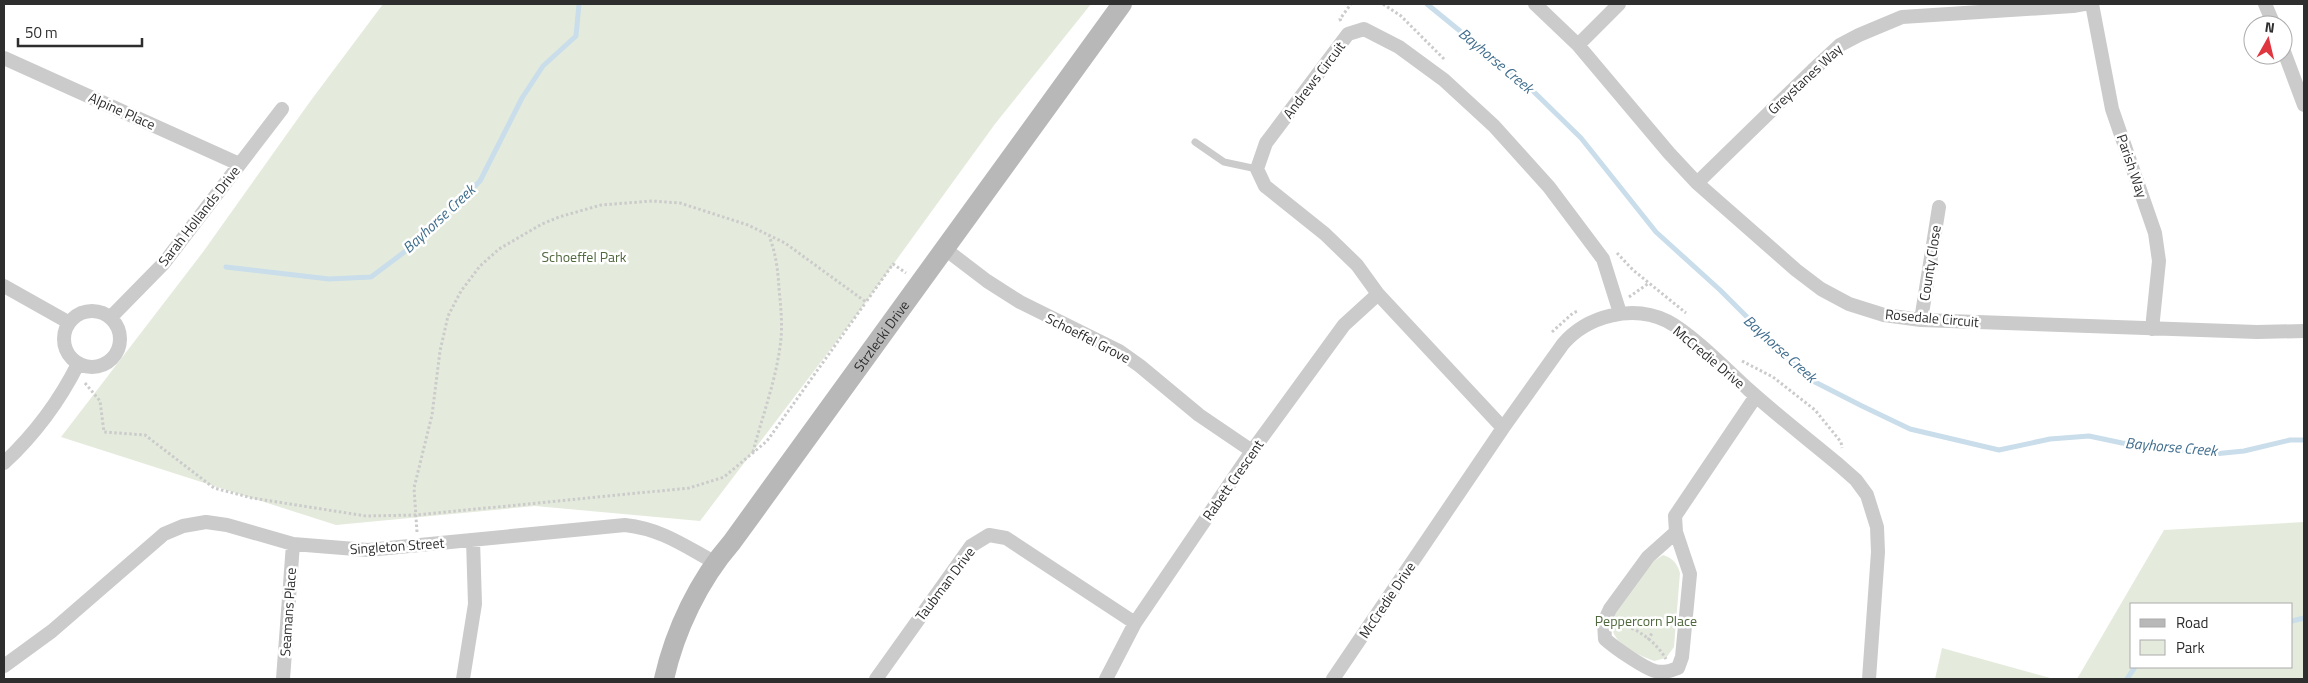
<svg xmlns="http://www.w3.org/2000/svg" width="2308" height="683" font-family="'Titillium Web',sans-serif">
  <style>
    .green { fill: #e4ebdc; fill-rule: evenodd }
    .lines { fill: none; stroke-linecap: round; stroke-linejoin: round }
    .stream { stroke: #c9ddea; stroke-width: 5 }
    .path { stroke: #cbcbcb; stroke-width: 3; stroke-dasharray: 2.5 2.5; stroke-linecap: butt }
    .lane { stroke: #cbcbcb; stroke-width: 7 }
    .street { stroke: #cbcbcb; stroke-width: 14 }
    .secondary { stroke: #b8b8b8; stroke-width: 20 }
    .labels { text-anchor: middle; stroke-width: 5; stroke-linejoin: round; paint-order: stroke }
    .street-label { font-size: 14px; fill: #2e2e2e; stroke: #fff }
    .park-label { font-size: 14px; fill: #50683d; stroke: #fff }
    .water-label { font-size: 15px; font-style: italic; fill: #3f6d8d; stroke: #fff }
  </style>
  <rect width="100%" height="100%" fill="#fff"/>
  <path class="green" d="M383,4H1091L995,124L855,317L700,521L535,506L336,525L61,437L203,252L309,103Z
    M2304,522V679H2077L2164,530ZM2132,604H2292V667H2132Z
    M1663,555C1673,558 1677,563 1680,573L1674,647L1666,658L1654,661C1633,653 1607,642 1612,616L1651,563Z
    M1942,648L2054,679H1935Z"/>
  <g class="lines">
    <path class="stream" d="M1427,4L1532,90L1581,138L1656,232L1720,290L1809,379L1862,406L1910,429L1999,450L2050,439L2089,436L2122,443L2214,454L2244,451L2290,440H2304
      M226,267L329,279L371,277L419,241L480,181L522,98L543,66L576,36L579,4
      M2292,621L2304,618
      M2127,679L2135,667"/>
    <path class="path" d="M1383,4L1401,16L1445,60
      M1341,21L1340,19L1351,4
      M1617,253L1633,270L1686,313
      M1629,297L1649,283
      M1552,332L1573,313L1578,311
      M1742,361L1773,377L1815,410L1841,442L1842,448
      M85,383L100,401L104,432L145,435L214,488L252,498L366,516L416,515L689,488L724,477L767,441L866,302
      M753,452C762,417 775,383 780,347C783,328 781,308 779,289C778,271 776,253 769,236
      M417,532L414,488L432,415L440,351L448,316L461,291L480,266L499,249L542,224L559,217L601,205L652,201L680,203L748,225L785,243L866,302L893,264L906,273
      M1617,625C1635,625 1657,643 1666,659
      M1630,628L1640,618
      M1648,640L1652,633"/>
    <path class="lane" d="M1195,142L1224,162L1257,169"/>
    <path class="street" d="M1535,4L1578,45L1669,153L1697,183L1796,270L1821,289L1849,304L1884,315L1921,320L2257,332L2304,331
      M2092,4L2112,109L2155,233L2159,261L2152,329
      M2265,4L2274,25
      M1578,45L1619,4
      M2283,49L2304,105
      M4,58L239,164
      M1697,183L1813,70L1840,45L1859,35L1902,17L2073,6L2084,4
      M945,249L987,281L1020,302L1119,351L1140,366L1199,415L1252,451
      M4,286L68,322
      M64 339a28 28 0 1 1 56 0a28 28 0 1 1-56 0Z
      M111,317L164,263L282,109
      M1921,320L1939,207
      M1503,428L1378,294L1357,265L1325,234L1265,186L1257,169L1266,143L1348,34L1364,29L1399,47L1444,80L1494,126L1549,187L1603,259L1620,313
      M4,463C35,434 59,402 78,364
      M1676,532L1648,557L1610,609L1604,622L1605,639C1615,648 1644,668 1655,671C1664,673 1670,671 1678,668L1682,657L1690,574L1676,532L1675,516L1756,396
      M4,666L52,631L164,534L183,526L206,522L227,525L293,544L368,550L625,525C661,529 683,545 714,562
      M283,679L293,544
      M463,679L475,604L473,540
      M876,679L971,546L989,535L1006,538L1135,623
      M1106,679L1135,623L1252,451L1344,325L1378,294
      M1333,679L1503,428L1563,344C1587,316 1632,304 1667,321C1692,334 1727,370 1749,390C1778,416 1809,440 1839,465L1856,480L1867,495L1877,527L1878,552L1869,679"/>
    <path class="secondary" id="s1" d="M664,679C675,630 699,580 732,542L1122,4"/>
  </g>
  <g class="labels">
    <g class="street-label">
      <text transform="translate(1805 79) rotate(-43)" y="5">Greystanes Way</text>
      <text transform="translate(1314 80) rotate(-53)" y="5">Andrews Circuit</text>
      <text transform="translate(122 111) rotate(24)" y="5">Alpine Place</text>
      <text transform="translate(2132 166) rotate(71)" y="5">Parish Way</text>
      <text transform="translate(199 216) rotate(-52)" y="5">Sarah Hollands Drive</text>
      <text transform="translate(1930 263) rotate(-81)" y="5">County Close</text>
      <text transform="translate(1932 318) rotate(5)" y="5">Rosedale Circuit</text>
      <text dy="5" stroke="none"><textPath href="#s1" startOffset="409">Strzlecki Drive</textPath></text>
      <text transform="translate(1088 338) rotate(27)" y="5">Schoeffel Grove</text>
      <text transform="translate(1709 357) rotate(40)" y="5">McCredie Drive</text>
      <text transform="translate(1233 480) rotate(-55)" y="5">Rabett Crescent</text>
      <text transform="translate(397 546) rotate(-4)" y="5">Singleton Street</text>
      <text transform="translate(945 584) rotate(-53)" y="5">Taubman Drive</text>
      <text transform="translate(1387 600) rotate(-56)" y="5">McCredie Drive</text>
      <text transform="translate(288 612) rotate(-86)" y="5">Seamans Place</text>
    </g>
    <g class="park-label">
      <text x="584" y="262">Schoeffel Park</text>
      <text x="1646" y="626">Peppercorn Place</text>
    </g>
    <g class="water-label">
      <text transform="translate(1496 61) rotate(40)" y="5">Bayhorse Creek</text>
      <text transform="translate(439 219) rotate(-43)" y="5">Bayhorse Creek</text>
      <text transform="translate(1780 349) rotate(42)" y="5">Bayhorse Creek</text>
      <text transform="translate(2171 447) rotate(5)" y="5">Bayhorse Creek</text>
    </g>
  </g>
  <rect width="2308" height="683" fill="none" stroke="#2e2e2e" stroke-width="10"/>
  <rect x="2130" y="603" width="162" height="65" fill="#ffffff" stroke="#ababab"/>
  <rect x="2140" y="619" width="25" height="8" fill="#b8b8b8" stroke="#ababab"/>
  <text x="2176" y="628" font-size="15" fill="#2e2e2e">Road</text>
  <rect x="2140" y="640" width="25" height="15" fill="#e4ebdc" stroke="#ababab"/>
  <text x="2176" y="653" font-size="15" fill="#2e2e2e">Park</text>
  <g transform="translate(2268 40) rotate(8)"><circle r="24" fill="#ffffff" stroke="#ababab"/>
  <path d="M0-4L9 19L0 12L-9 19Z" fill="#df363f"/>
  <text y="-8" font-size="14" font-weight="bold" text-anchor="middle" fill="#2e2e2e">N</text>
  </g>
  <path d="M18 38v8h124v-8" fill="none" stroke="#2e2e2e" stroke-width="2.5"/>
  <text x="25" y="38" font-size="15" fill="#2e2e2e" stroke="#ffffff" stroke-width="4" paint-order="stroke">50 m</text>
</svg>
